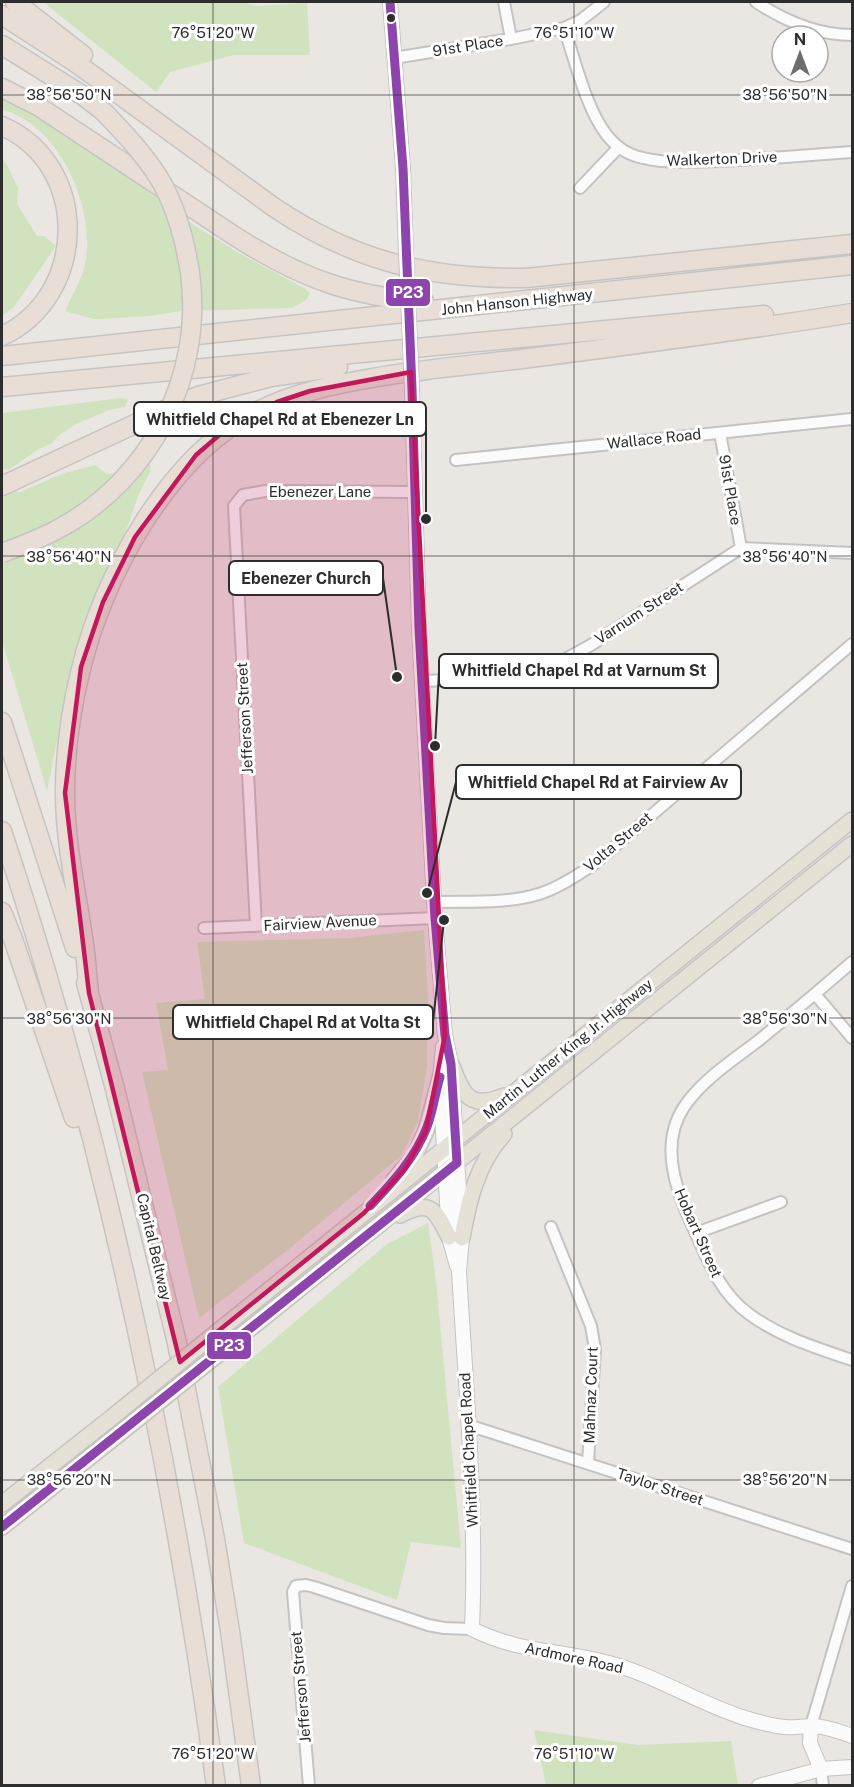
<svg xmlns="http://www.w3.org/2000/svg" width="854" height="1787" font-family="'Public Sans',sans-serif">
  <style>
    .green { fill: #d0e3be }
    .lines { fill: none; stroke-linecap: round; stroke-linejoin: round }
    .street-casing { stroke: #c4c3c3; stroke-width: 14 }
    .secondary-casing { stroke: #c4c3c3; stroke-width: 16 }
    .primary-casing { stroke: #c6c4c3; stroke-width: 18 }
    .highway-casing { stroke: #c6c4c3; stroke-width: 21 }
    .street { stroke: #fcfbfb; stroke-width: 10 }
    .secondary { stroke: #fcfbfb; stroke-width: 14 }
    .primary { stroke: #e6e1d6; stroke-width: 15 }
    .highway { stroke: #e8ded6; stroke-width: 18 }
    .secondary-bridge-casing { stroke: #c4c3c3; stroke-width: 16; stroke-linecap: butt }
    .primary-bridge-casing { stroke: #c6c4c3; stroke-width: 18; stroke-linecap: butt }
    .highway-bridge-casing { stroke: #c6c4c3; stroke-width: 21; stroke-linecap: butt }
    .secondary-bridge { stroke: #fcfbfb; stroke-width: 14 }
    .primary-bridge { stroke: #e6e1d6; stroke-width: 15 }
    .highway-bridge { stroke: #e8ded6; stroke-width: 18 }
    .bus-1-casing { stroke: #fff; stroke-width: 14 }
    .bus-1 { stroke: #8e44ad; stroke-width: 9 }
    .marked { fill: #c2185b; fill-opacity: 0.2; stroke: #c2185b; stroke-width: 4.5; stroke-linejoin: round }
    .ticks { fill: none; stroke: #2d2d2d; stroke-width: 1.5; stroke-opacity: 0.45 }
    .bus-dot { fill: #2d2d2d; stroke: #fff; stroke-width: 2 }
    .labels { text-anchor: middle; stroke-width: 6; stroke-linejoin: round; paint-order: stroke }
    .street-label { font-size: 15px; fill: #2d2d2d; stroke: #fff }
    .ticks-label { font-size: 15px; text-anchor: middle; fill: #2d2d2d; stroke: #fff; stroke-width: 6; stroke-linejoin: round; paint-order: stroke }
    .leader { fill: none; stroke: #2d2d2d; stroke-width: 2 }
    .callout-dot { fill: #2d2d2d; stroke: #fff; stroke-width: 2 }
    .callout { fill: #fff; stroke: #2d2d2d; stroke-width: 2 }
    .callout-label { font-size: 16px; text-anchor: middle; font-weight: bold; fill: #2d2d2d }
    .line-badge { stroke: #fff; stroke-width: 2 }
    .badge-label { font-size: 16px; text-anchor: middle; font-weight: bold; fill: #fff }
  </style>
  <rect width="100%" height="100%" fill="#eae7e3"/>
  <path class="green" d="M43,2H243L256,6L307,3L310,55H234L170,72L156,92Z
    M2,97L40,115L78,139L194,225L237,252L304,288L310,293L306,300L292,308L181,311L150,316L101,319H93L65,311C71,297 82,279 85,264C97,210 59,123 2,110Z
    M2,157L8,167L18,188L17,204L37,236H44L56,246L14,307L2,316Z
    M121,398L128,400L125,407L109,410L76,424L57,437L53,443L37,450L10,469L3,470L4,478L13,491L20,492L64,473L95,465L107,474L122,472L136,463L151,465L150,472L139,494L120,548L107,574L68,684L47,791L2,641V413Z
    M424,930L428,994L427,1067L418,1121L402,1155L285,1252L199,1318L142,1072L168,1070L156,1003L205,999L197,942L349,938Z
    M428,1223L436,1280L461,1548L411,1542L397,1600L244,1543L218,1387L387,1244Z
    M534,1730L637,1745L731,1741L738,1785H546Z"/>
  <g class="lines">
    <g class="street-casing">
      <path id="street" d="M504,2L511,39
        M756,2C785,21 817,35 852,35
        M564,28C575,60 586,108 606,134C615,146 628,155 643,158C669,164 695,162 720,161C765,159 809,155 852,152
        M394,58L511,39L564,28L581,20L604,2
        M580,188L619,147
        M720,433L741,548
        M456,460L852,419
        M422,681L508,678L553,666L591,645L741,548L852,553
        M435,902C469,901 506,904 539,894C558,888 576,876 593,865L852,644
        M256,926L234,506L243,495L265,491L414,492
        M204,928L435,918
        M852,962C821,989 790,1015 758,1041C733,1060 702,1080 684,1107C657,1148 679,1197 697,1236C710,1266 722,1294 749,1314C780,1337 817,1348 852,1360
        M815,994L852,1038
        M551,1227L591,1326L595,1349L588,1463
        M696,1233L781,1202
        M468,1425L852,1549
        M811,1726L852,1586
        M821,1769L823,1786
        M309,1786L293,1592L296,1586L306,1585L314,1587L428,1625L444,1628L472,1629"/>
    </g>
    <g class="secondary-casing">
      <path id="secondary" d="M390,2L403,168L406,253
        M412,389L419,628L435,918L445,1035L451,1064L462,1238L459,1271C466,1390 477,1509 472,1629C518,1652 557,1650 605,1662C654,1674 697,1703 745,1718C758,1722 771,1726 785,1727C795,1728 803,1726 812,1726C826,1726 840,1732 852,1736
        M443,1047L440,1078L449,1237L457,1266
        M811,1726L810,1743L821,1769
        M759,1786L821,1769L852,1767"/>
    </g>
    <g class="primary-casing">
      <path id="primary" d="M451,1064C463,1093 468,1111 504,1096
        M394,1180L414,1157L426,1131L440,1078
        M400,1215C431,1198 436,1211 449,1237
        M462,1238C469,1199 477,1164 504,1134
        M212,1336L852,820
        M216,1356L852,844
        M2,1504L111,1418
        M2,1527L114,1438"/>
    </g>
    <g class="highway-casing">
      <path id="highway" d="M15,2L83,55
        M2,15L76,63L272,206C353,261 428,279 526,278L852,244
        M2,45L82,95L104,112
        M2,88L38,106L233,235C295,275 349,297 424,301
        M2,126C91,165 88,296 2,336
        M2,356L852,265
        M2,387L764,315
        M2,486L167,409L198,396L271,377L338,367
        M2,722L75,948
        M2,831C105,1140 172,1462 216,1786
        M2,912L13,939L74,1118
        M86,983L115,1089L177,1343L215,1539L230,1631L251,1786
        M89,993C87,975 86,956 83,937C76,889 65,842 65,793C65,752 71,709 81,669C103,577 166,460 252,414C289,394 331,385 372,378C422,369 472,365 522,359C632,345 743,331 852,313"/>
    </g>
    <use href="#street" class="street"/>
    <use href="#secondary" class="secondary"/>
    <use href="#primary" class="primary"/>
    <use href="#highway" class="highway"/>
    <g class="secondary-bridge-casing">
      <path id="secondary-bridge" d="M406,253L412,389"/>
    </g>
    <g class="primary-bridge-casing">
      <path id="primary-bridge" d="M111,1418L212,1336
        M114,1438L216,1356"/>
    </g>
    <g class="highway-bridge-casing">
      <path id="highway-bridge" d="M2,553C21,546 42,538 60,528C151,479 204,375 190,273C185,241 176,206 159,178C144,154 124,133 104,112"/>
    </g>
    <use href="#secondary-bridge" class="secondary-bridge"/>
    <use href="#primary-bridge" class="primary-bridge"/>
    <use href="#highway-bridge" class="highway-bridge"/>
    <g class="bus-1-casing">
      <path id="bus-1" d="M370,1206C393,1182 415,1158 427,1127C433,1111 435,1094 440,1077
        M2,1527L457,1163L451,1064L445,1035L435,918L419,628L412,389L403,168L390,2"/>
    </g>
    <use href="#bus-1" class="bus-1"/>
  </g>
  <path class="marked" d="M411,372L445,1035L426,1131L405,1169L364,1213L180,1362L89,993L65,793L81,667L103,602L135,537L196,455L224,431L277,402L310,391Z"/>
  <path class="ticks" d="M213,2V1786M574,2V1786M2,95H852M2,556H852M2,1018H852M2,1480H852"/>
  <circle class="bus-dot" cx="391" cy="18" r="5"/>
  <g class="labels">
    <g class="street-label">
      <text transform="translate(468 46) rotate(-9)" y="5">91st Place</text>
      <text transform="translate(722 159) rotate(-2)" y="5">Walkerton Drive</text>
      <text transform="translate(517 302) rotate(-6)" y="5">John Hanson Highway</text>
      <text transform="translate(654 439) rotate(-6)" y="5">Wallace Road</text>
      <text transform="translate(730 490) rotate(80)" y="5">91st Place</text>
      <text x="320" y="497">Ebenezer Lane</text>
      <text transform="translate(639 613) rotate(-33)" y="5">Varnum Street</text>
      <text transform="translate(245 718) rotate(-93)" y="5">Jefferson Street</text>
      <text transform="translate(618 842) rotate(-40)" y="5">Volta Street</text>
      <text transform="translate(320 923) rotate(-3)" y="5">Fairview Avenue</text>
      <text transform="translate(568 1049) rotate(-39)" y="5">Martin Luther King Jr. Highway</text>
      <text transform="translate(698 1233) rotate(66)" y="5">Hobart Street</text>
      <text transform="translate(154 1247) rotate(77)" y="5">Capital Beltway</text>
      <text transform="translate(591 1395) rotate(-88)" y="5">Mahnaz Court</text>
      <text transform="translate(469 1450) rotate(-93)" y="5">Whitfield Chapel Road</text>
      <text transform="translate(660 1487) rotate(18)" y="5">Taylor Street</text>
      <text transform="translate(574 1658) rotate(12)" y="5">Ardmore Road</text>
      <text transform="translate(301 1687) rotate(-95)" y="5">Jefferson Street</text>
    </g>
  </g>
  <g class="ticks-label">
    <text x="213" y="38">76°51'20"W</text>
    <text x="574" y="38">76°51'10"W</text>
    <text x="69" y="100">38°56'50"N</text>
    <text x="785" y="100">38°56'50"N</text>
    <text x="69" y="562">38°56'40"N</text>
    <text x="785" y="562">38°56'40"N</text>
    <text x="69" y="1024">38°56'30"N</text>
    <text x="785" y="1024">38°56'30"N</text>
    <text x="69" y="1485">38°56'20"N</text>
    <text x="785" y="1485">38°56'20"N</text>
    <text x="213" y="1759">76°51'20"W</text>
    <text x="574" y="1759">76°51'10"W</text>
  </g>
  <path class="leader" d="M426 519L426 419M397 677L383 578M435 746L439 671M427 893L456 782M444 920L433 1022"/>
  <g class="callout-dot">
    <circle cx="426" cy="519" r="6"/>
    <circle cx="397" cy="677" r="6"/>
    <circle cx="435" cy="746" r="6"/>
    <circle cx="427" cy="893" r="6"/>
    <circle cx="444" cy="920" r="6"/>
  </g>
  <g class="callout">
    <rect x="134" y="402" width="292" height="34" rx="6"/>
    <rect x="229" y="561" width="154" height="34" rx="6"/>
    <rect x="439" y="654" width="279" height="34" rx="6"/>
    <rect x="456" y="765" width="285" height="34" rx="6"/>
    <rect x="173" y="1005" width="260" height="34" rx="6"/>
  </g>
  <g class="callout-label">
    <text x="280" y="425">Whitfield Chapel Rd at Ebenezer Ln</text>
    <text x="306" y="584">Ebenezer Church</text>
    <text x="579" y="676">Whitfield Chapel Rd at Varnum St</text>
    <text x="598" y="788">Whitfield Chapel Rd at Fairview Av</text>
    <text x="303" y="1028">Whitfield Chapel Rd at Volta St</text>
  </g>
  <g class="line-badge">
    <rect x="385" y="278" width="46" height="29" rx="6" fill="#8e44ad"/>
    <rect x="206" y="1331" width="46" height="29" rx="6" fill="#8e44ad"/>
  </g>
  <g class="badge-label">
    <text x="408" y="298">P23</text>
    <text x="229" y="1351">P23</text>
  </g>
  <rect width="854" height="1787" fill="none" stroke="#2d2d2d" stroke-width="6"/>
  <g transform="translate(800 54)"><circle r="28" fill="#ffffff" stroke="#ababab" stroke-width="1.5"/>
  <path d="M0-4.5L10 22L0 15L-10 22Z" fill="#6f6e6d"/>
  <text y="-9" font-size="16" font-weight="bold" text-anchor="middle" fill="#2d2d2d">N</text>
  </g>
</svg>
